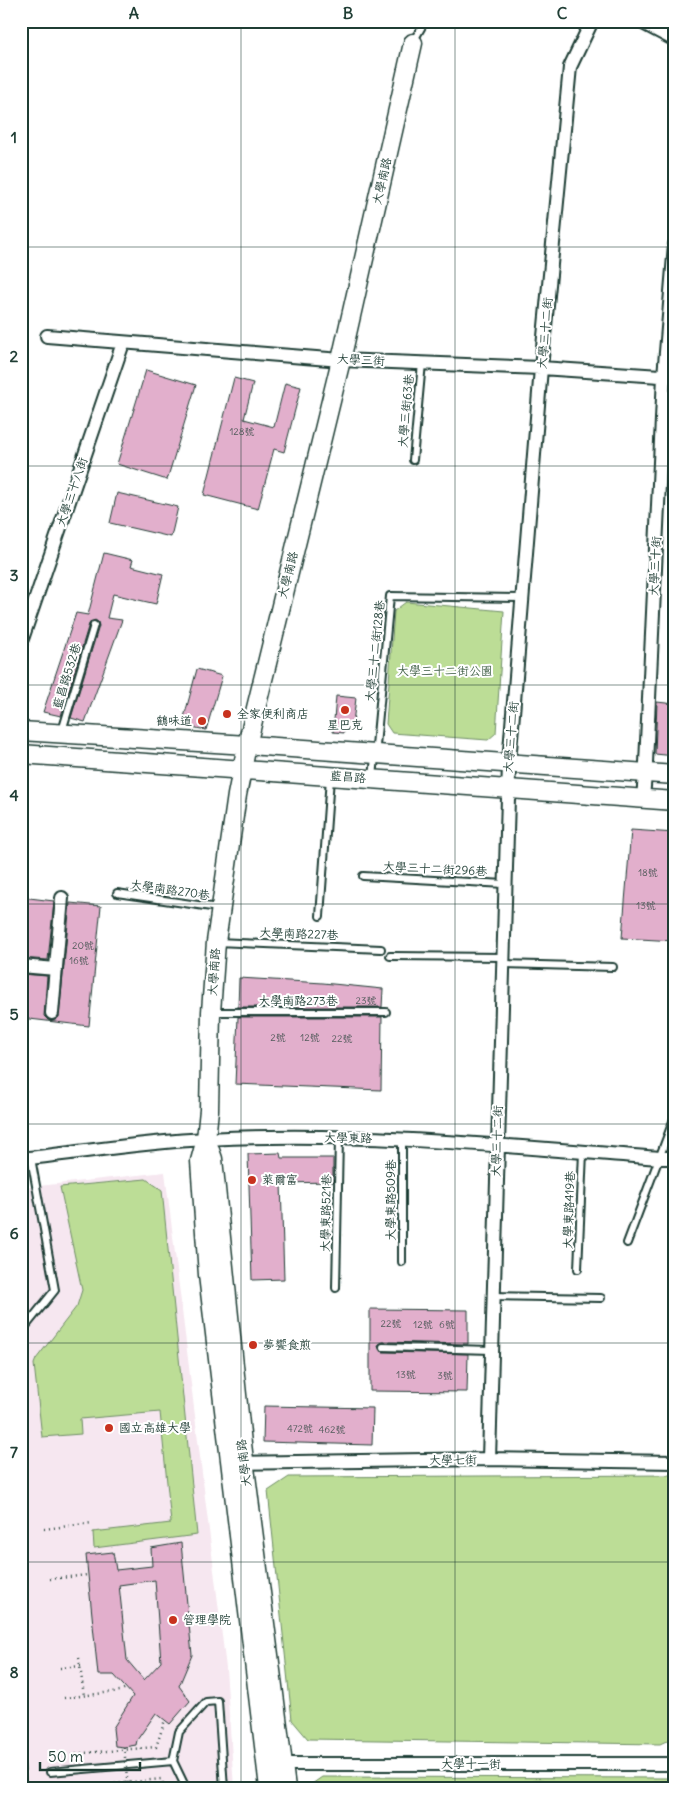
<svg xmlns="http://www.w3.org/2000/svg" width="696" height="1809" font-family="Delius,'LXGW WenKai TC',sans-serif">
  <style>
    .built { fill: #f6e7f0 }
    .green { fill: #bcdd96; stroke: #6e8d65 }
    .building { fill: #e2afcc; stroke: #1f3d34; fill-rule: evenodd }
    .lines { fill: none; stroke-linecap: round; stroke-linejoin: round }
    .lane-casing { stroke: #1f3d34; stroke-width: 10 }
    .street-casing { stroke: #1f3d34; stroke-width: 16 }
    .secondary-casing { stroke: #1f3d34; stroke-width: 21 }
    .path { stroke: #1f3d34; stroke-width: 2.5; stroke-dasharray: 1 4; stroke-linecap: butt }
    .lane { stroke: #fff; stroke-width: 6 }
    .street { stroke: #fff; stroke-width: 12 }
    .secondary { stroke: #fff; stroke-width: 18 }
    .path-bridge { stroke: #1f3d34; stroke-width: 2.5; stroke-dasharray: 1 4; stroke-linecap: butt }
    .grid { fill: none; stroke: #1f3d34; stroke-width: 1; stroke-opacity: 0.55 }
    .poi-dot { fill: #c8321e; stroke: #fff; stroke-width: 2 }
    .labels { text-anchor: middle; stroke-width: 4; stroke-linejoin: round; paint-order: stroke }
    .number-label { font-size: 10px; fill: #505a5a }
    .street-label { font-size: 12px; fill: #1f3d34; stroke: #fff }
    .park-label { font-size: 12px; fill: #46654c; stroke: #fff }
    .poi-label { font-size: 12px; fill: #1f3d34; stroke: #fff; text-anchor: start }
    .neatline { fill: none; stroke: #1f3d34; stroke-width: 2 }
    .grid-label { font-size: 16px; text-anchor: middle; font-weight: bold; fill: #1f3d34 }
  </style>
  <rect width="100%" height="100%" fill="#fff"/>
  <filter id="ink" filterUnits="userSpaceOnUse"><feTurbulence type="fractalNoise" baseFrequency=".02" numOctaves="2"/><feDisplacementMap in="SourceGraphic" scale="10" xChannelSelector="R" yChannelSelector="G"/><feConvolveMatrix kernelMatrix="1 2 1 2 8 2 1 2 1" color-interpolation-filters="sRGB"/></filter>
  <g filter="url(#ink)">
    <path class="built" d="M165,1172L226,1668L234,1788H21V1188Z"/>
    <path class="green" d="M406,602L504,611L496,733L488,740L392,733L386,724L394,611Z
      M146,1179L162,1190L197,1535L94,1548L93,1532L171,1523L160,1412L80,1419L81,1434L42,1437L34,1364L36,1359L77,1306L82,1290L60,1187Z
      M675,1475V1737L660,1744L308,1739L292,1720L268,1491L289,1477Z
      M21,1727L27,1788H21Z
      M322,1777L675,1778V1788H309V1786Z"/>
    <path class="building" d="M146,370L196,385L167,480L117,464Z
      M234,378L253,383L244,419L274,427L285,383L301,387L284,452L274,449L258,509L204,495Z
      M117,493L178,507L171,537L110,523Z
      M104,553L133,560L131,566L163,574L156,604L113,594L107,618L122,620L85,722L71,718L99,626L98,622L95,620L89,624L61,716L43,712L76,613L88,615Z
      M197,669L222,676L206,730L182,725Z
      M336,696L356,698L353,723L345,722L344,733L333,732Z
      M657,702L675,704V756L655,754Z
      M631,830L675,833V941L622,938Z
      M21,897L54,901L48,960L21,958Z
      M70,903L101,906L89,1026L21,1018V974L47,976L44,1016L48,1020L52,1021L59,1017Z
      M239,978L323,983L383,989L382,1007H238Z
      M238,1017H382L381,1090L235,1084Z
      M280,1153L281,1158H333V1182L281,1183L284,1279L252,1280L248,1154Z
      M370,1309L468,1310V1344L383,1342L379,1344L378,1347L383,1352L468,1354L467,1392L370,1391Z
      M264,1406L373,1408L372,1445L263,1442Z
      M181,1543L192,1655L179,1686L190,1701L170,1724L156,1713L137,1740L136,1745L124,1747L115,1746L113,1728L133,1696L114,1675H98L86,1555L113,1552L116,1570L152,1566L151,1548ZM155,1580L161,1662L144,1680L127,1660L119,1585Z"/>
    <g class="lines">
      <g class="lane-casing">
        <path id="lane" d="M413,42L425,21
          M413,460L422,363
          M62,731L94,625
          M373,778L390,596L522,598
          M363,876L505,884
          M117,893L218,908
          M320,916L330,778
          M217,942L381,949
          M390,956L504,957
          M503,964L613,967
          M212,1012H386
          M627,1243L675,1116
          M402,1262V1139
          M578,1269L583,1152
          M336,1288L339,1138
          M493,1296L601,1298
          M21,1332L55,1290L31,1158
          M383,1347L492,1350
          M50,1772L173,1761
          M186,1788L173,1761L179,1732L206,1702L218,1701L224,1788"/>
      </g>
      <g class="street-casing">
        <path id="street" d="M639,21L675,40
          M47,336L341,360L541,368L675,377
          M21,642L123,343
          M643,798L646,763L664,376L675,244
          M21,966L56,969
          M52,1013L62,898
          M21,1159C83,1152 144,1142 206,1139C357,1131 508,1146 659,1158H675
          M489,1459L509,763L541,368L570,67L592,21
          M236,1463L489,1459L675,1462
          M277,1764H675"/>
      </g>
      <g class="secondary-casing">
        <path id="secondary" d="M21,731L247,745L675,775
          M21,754L675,801
          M206,1139L213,1159L242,1444L286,1788
          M269,1788L208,1275L200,1161L206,1139L209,1110L211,1012L216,942L237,795L247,745L341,360L413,43"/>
      </g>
      <path class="path" d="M44,1529L92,1523
        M50,1579L88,1575
        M79,1658L84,1696
        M60,1668L81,1666
        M64,1698L120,1691L126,1688
        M71,1754L156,1747L165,1720
        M75,1788L161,1779L165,1788"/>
      <use href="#lane" class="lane"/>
      <use href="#street" class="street"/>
      <use href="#secondary" class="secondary"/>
      <path class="path-bridge" d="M124,1747L128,1788"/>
    </g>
  </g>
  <path class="grid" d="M241,21V1788M455,21V1788M21,247H675M21,466H675M21,685H675M21,904H675M21,1124H675M21,1343H675M21,1562H675"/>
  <g class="poi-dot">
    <circle cx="345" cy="710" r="5"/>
    <circle cx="227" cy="714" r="5"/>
    <circle cx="202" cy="721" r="5"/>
    <circle cx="252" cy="1180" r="5"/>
    <circle cx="253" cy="1345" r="5"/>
    <circle cx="109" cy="1428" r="5"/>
    <circle cx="173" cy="1620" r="5"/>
  </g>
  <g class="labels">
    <g class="number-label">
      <text x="242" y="435">128號</text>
      <text x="648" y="876">18號</text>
      <text x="646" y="909">13號</text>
      <text x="83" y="949">20號</text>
      <text x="79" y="964">16號</text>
      <text x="366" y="1004">23號</text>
      <text x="278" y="1041">2號</text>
      <text x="310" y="1041">12號</text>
      <text x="342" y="1042">22號</text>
      <text x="391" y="1327">22號</text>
      <text x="423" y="1328">12號</text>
      <text x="447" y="1328">6號</text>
      <text x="406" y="1378">13號</text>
      <text x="445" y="1379">3號</text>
      <text x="300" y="1432">472號</text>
      <text x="332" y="1433">462號</text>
    </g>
    <g class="street-label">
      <text transform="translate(382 181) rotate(-77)" y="4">大學南路</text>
      <text transform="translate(545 333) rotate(-85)" y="4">大學三十二街</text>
      <text transform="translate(361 360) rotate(3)" y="4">大學三街</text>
      <text transform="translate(406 411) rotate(-85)" y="4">大學三街63巷</text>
      <text transform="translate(72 492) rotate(-71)" y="4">大學三十八街</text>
      <text transform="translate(655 566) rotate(-87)" y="4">大學三十街</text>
      <text transform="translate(288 575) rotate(-76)" y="4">大學南路</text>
      <text transform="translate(375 651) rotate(-84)" y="4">大學三十二街128巷</text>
      <text transform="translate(67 676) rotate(-73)" y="4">藍昌路532巷</text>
      <text transform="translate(511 737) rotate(-85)" y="4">大學三十二街</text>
      <text transform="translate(348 777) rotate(4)" y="4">藍昌路</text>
      <text transform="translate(435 869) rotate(3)" y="4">大學三十二街296巷</text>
      <text transform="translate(170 890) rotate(8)" y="4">大學南路270巷</text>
      <text transform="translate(299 934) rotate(2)" y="4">大學南路227巷</text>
      <text transform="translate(214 972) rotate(-86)" y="4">大學南路</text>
      <text x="298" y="1005">大學南路273巷</text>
      <text transform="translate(348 1138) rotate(1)" y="4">大學東路</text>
      <text transform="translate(497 1141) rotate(-88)" y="4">大學三十二街</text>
      <text transform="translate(391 1200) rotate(-90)" y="4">大學東路509巷</text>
      <text transform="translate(569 1210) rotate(-88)" y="4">大學東路419巷</text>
      <text transform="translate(326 1213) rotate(-89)" y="4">大學東路521巷</text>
      <text transform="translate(453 1460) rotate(-1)" y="4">大學七街</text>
      <text transform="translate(244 1463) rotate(-97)" y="4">大學南路</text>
      <text x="471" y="1768">大學十一街</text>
    </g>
    <g class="park-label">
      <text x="445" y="675">大學三十二街公園</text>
    </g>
    <g class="poi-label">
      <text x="237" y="718">全家便利商店</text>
      <text x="192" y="725" text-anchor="end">鶴味道</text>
      <text x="345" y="729" text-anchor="middle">星巴克</text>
      <text x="262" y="1184">萊爾富</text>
      <text x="263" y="1349">夢饗食煎</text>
      <text x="119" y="1432">國立高雄大學</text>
      <text x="183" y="1624">管理學院</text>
    </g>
  </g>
  <rect width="696" height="1809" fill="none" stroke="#fff" stroke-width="55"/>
  <path d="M40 1762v8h100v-8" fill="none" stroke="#1f3d34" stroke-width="2.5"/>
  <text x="48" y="1762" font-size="15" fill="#1f3d34" stroke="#ffffff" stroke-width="4" paint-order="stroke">50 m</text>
  <rect x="28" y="28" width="640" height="1754" class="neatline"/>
  <g class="grid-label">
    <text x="134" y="19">A</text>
    <text x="348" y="19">B</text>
    <text x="562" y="19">C</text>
    <text x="14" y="143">1</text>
    <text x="14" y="362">2</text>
    <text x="14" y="581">3</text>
    <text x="14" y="801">4</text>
    <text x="14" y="1020">5</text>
    <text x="14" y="1239">6</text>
    <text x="14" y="1458">7</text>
    <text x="14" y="1678">8</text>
  </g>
</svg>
